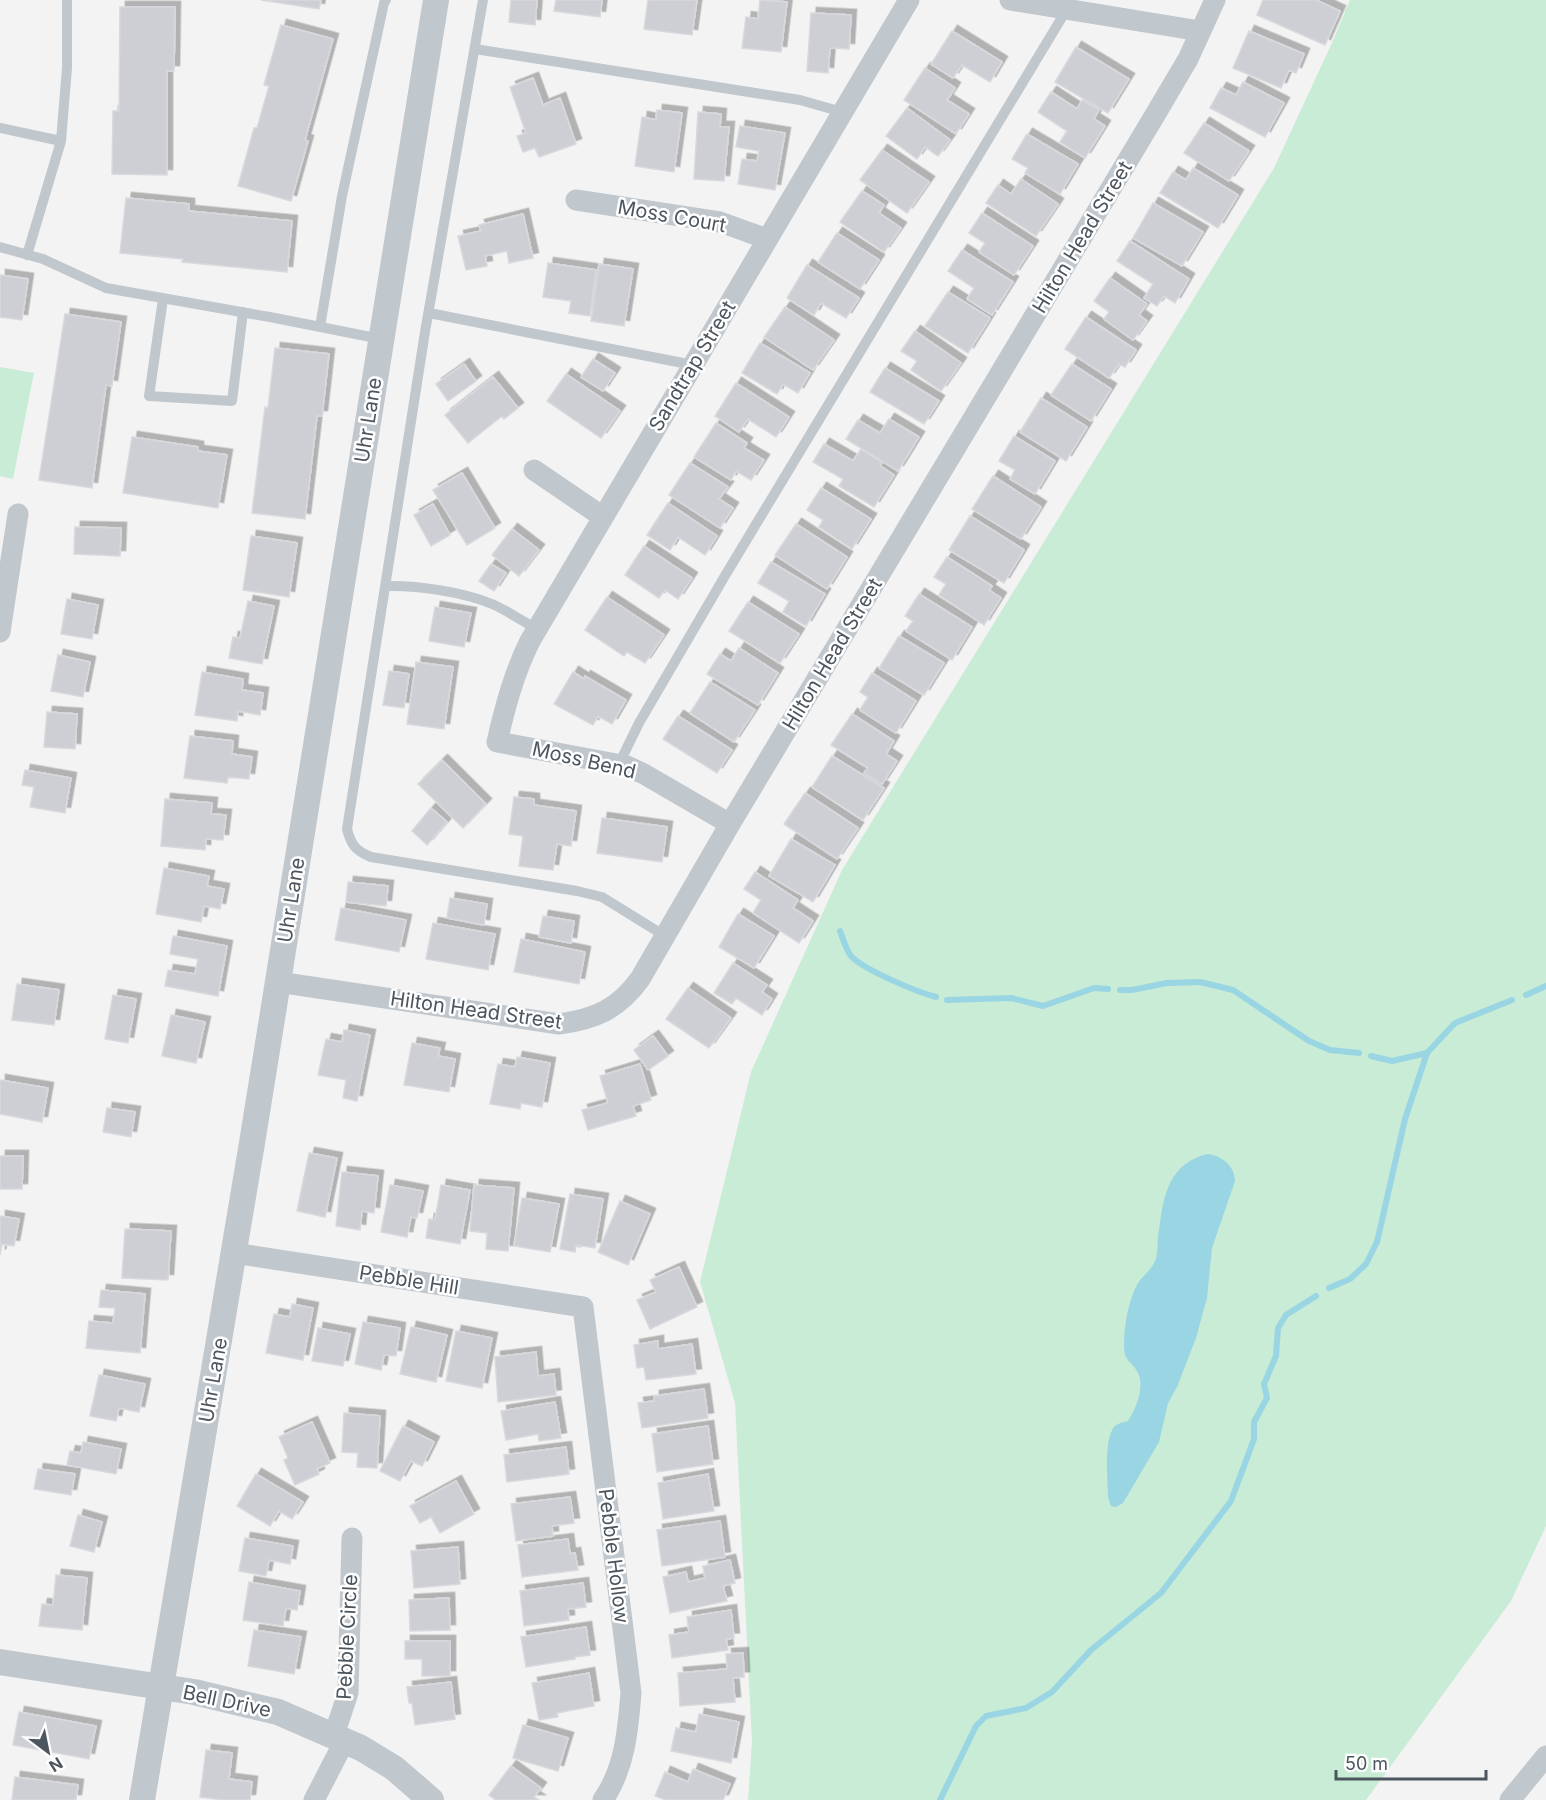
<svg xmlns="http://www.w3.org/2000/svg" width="1546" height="1800" font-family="Inter,sans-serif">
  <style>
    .green { fill: #c8ecd5 }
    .water { fill: #9ad5e3 }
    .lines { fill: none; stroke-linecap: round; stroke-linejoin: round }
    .stream { stroke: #9ad5e3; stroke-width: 6 }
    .building { fill: #cdcfd4; stroke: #d7d9dd; stroke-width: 1.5; filter: url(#shadow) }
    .service { stroke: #c0c7cd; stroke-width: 10 }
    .minor { stroke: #c0c7cd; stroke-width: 21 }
    .tertiary { stroke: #c0c7cd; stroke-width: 26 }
    .labels { text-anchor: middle; stroke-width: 5; stroke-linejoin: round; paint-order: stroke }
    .street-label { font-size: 20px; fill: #4c565e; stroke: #fff }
  </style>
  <defs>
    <filter id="shadow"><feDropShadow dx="5.5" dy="-5.5" stdDeviation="0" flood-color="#0004"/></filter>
  </defs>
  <rect width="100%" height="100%" fill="#f4f3f3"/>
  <path class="green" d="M1350,0H1546V1526L1511,1601L1366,1800H748L752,1742L735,1403L700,1282L751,1072L842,870L1274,168L1331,45Z
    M0,367L34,373L13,479L0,476Z"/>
  <path class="water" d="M1207,1154C1221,1155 1235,1166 1235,1181L1212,1248L1207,1298L1196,1338L1177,1387L1168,1403L1159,1442L1123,1503L1116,1507L1111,1506L1108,1497C1108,1481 1103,1438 1115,1426C1119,1423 1124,1422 1128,1421C1136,1409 1145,1387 1138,1373C1133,1362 1124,1362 1124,1346C1124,1326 1128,1301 1138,1283C1143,1276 1152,1269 1155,1261C1158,1255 1157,1245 1158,1238C1163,1201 1165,1165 1207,1154Z"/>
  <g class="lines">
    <path class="stream" d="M840,931C843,939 846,950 851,956C864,970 917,992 936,997
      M1120,990H1132L1167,983L1200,982L1233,990L1309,1041L1330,1050L1359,1053
      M1526,995L1546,986
      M947,1000L1011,998L1043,1006L1094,988L1108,989
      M1371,1056L1392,1061L1427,1053
      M1329,1288L1350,1279L1366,1264L1377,1242L1405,1119L1427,1053L1455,1023L1512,1000
      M940,1800L976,1726L986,1716L1026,1708L1052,1692L1091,1650L1161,1593L1231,1501L1254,1439V1422L1267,1398L1264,1384L1276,1356L1278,1328L1286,1315L1316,1296"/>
  </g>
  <path class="building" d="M261,0H321L319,9Z
    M511,0H537L535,25L509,22Z
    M556,0H602L600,17L554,11Z
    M648,0H697L692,35L644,29Z
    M760,0L787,2L781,52L742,48L746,17L758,19Z
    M1263,0H1316L1340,11L1325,45L1257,15Z
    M120,7H175L174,71H167V175L112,174L113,111H119Z
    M811,13L851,15L849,49L830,48L828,73L807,71Z
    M281,25L333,39L305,140L308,141L291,201L238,186L254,128H257L269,86L264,85Z
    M952,31L1002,62L990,82L962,65L953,78L931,64Z
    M1249,31L1304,54L1296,73L1289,70L1281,88L1233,68Z
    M1076,47L1129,79L1108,113L1055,82Z
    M925,68L955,88L947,100L969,114L956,134L904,100Z
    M533,78L543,105L560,98L576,144L539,157L535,148L523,152L517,136L526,133L510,87Z
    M1243,82L1284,103L1265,137L1210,108L1221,88L1236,95Z
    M1051,92L1077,109L1082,100L1099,110L1094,119L1105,126L1085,158L1060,142L1067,131L1038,112Z
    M907,108L950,140L938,156L925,147L917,159L886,136Z
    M657,110L682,113L674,172L635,166L642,117L656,120Z
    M698,112L721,114L720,127H729L724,181L694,179Z
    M1204,123L1249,151L1229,181L1184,153Z
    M740,126L785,133L775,190L738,184L742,159L757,161L759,151L736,147Z
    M1027,134L1078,164L1060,194L1025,173L1028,168L1012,159Z
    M882,150L929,182L907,213L860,180Z
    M1193,168L1238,195L1218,228L1160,193L1173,172L1186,180Z
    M1021,179L1058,204L1036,236L986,203L998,185L1011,194Z
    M862,191L884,205L879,213L901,228L884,252L840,222Z
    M126,198L189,204V211L292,221L287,272L182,262L183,259L120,253Z
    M1153,203L1203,232L1182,266L1133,238Z
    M982,213L1033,246L1014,275L979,252L985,243L969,233Z
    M523,214L533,258L509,263L507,251L485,256L487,266L466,270L458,236L481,231L479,225Z
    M837,233L879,260L860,289L818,262Z
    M1130,241L1189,279L1175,303L1164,296L1157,306L1144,298L1153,284L1117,261Z
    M962,250L1013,282L992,315L967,299L974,288L948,271Z
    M548,263L596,270L590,316L569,313L571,301L543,297Z
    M599,264L633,269L624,326L591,321Z
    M807,265L859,298L846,318L821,303L814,315L787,298Z
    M0,275L28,279L22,320L0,317Z
    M1110,278L1147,304L1139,315L1147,321L1133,340L1104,319L1109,312L1094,301Z
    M948,292L990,318L968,353L925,326Z
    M785,307L834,340L813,370L764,337Z
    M65,314L121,322L112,386L106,385L92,488L39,480Z
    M1086,317L1136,350L1125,367L1119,364L1109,378L1065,349Z
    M915,331L961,363L941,391L911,370L917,361L901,351Z
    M760,343L810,373L798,393L783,384L777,394L742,373Z
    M275,348L329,354L322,416H317L305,519L252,513L265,407L268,408Z
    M593,359L615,373L603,391L581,377Z
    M464,364L476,381L448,401L436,384Z
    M1072,364L1111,389L1091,421L1051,395Z
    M885,368L939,401L924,424L870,392Z
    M566,374L620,411L601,438L547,401Z
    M493,377L518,408L504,419L502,416L468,443L445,415Z
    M736,383L789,417L776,437L748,419L739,432L715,416Z
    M1041,398L1087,427L1066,461L1020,432Z
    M889,419L919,437L898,471L846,439L858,420L880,433Z
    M716,423L747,443L744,448L764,460L751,480L736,471L731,480L694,457Z
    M1014,436L1055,461L1035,494L1010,479L1015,470L999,461Z
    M132,437L198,447V451L227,455L218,508L123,493Z
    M824,444L853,461L861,449L882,462L880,466L894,475L874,507L839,486L843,479L813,462Z
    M690,463L728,487L719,499L733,508L720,528L669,495Z
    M462,473L495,528L467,545L433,490Z
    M993,476L1041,507L1021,539L972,509Z
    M821,488L871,519L852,549L819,527L823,520L807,510Z
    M668,503L717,536L705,555L678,537L670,550L647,535Z
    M433,504L450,535L431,546L414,515Z
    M970,516L1024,550L1004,583L949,550Z
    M796,524L847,557L827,589L775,555Z
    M75,527L121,528L120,556L74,554Z
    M512,529L539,550L519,576L492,555Z
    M251,536L297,543L289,597L243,590Z
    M644,546L692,578L678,599L665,590L659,598L625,575Z
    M947,557L992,586L989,590L1001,598L984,625L939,595L946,584L934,577Z
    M771,562L825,594L806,626L783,612L789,601L758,583Z
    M491,564L506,573L494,591L479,581Z
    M919,594L972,627L952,660L906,631L913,621L905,616Z
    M607,597L664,635L645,663L627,652L624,656L585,630Z
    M67,599L98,605L92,639L61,634Z
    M248,601L274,606L262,664L229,658L233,637L240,638Z
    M748,602L799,634L780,663L729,631Z
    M435,607L471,613L464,647L429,641Z
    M899,636L944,663L924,695L879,668Z
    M739,648L778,673L758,705L707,674L720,654L731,661Z
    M58,655L90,662L83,697L51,691Z
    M416,662L453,667L444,729L407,724Z
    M389,671L409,674L404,708L383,705Z
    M202,672L243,679L242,690L263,693L260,715L238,711L237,721L195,715Z
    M573,672L584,679L585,676L626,700L612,724L598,716L593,725L554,704Z
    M872,673L916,701L896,733L860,710L868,697L860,692Z
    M710,682L755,710L734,742L690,713Z
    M47,712L77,714L75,749L44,747Z
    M852,714L894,741L886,754L897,761L882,784L864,773L868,768L831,745Z
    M678,716L732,750L717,773L663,739Z
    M190,736L233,741L232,754L252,757L249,779L228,777L227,783L184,778Z
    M832,756L884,788L863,820L812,787Z
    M442,760L486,804L463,828L418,784Z
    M25,770L71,778L65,813L30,807L34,787L22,785Z
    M805,793L858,828L837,859L784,824Z
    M514,797L534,799V805L576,811L571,846L557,844L553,870L519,866L523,836L509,834Z
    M165,799L212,803L211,814L226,815L223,840L206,839L205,850L161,846Z
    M431,808L447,822L427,845L412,831Z
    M602,818L667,827L662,862L597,853Z
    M791,839L835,865L813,902L769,876Z
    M164,868L209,876L207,886L224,889L220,909L204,906L201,922L156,914Z
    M755,872L798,900L793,908L813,921L799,943L753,913L761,900L744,889Z
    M348,882L388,886L386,906L346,902Z
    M450,898L487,904L484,925L447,918Z
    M341,908L406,920L399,952L335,940Z
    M738,914L774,936L754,968L719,947Z
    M543,916L574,921L571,943L539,937Z
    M433,923L495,934L488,970L426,959Z
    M173,936L227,946L218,996L165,986L168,970L195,974L198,959L170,954Z
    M521,939L585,952L579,984L514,972Z
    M733,963L767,985L762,992L772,999L762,1015L736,998L732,1004L714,993Z
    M17,984L59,990L54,1025L12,1020Z
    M688,988L731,1018L709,1048L666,1019Z
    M113,995L136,999L128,1043L105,1039Z
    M171,1015L205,1022L196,1063L162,1056Z
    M344,1030L370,1035L357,1101L343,1098L346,1080L318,1075L326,1039L342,1042Z
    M653,1036L668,1056L648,1070L634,1050Z
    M412,1043L440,1048L438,1056L455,1059L449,1092L404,1085Z
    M517,1057L550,1063L542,1107L521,1103L520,1109L490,1104L498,1064L515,1067Z
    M640,1064L651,1100L633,1106L636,1116L588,1130L582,1110L608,1103L600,1076Z
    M0,1080L48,1088L42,1122L0,1114Z
    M107,1108L135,1112L131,1137L103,1132Z
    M309,1153L337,1158L325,1217L297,1211Z
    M0,1156H23L22,1189H0Z
    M342,1172L378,1176L374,1213L362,1211L360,1230L336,1226Z
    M390,1185L423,1191L417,1218L411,1217L407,1237L381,1232Z
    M441,1185L470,1190L460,1244L426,1238L429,1219L435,1220Z
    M474,1185L514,1188L508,1251L486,1249L487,1233L470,1231Z
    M570,1194L603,1199L595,1248L576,1245L575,1252L560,1249Z
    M522,1198L559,1204L550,1252L514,1246Z
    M620,1201L650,1214L628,1265L598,1252Z
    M0,1216L19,1219L14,1246L2,1244L0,1255Z
    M125,1229L171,1231L168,1280L122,1278Z
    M679,1267L697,1307L650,1329L637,1300L656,1292L650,1280Z
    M101,1290L145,1294L140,1353L86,1348L89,1321L113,1323L115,1308L99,1307Z
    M292,1304L313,1308L303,1360L266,1353L274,1314L290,1317Z
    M363,1322L400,1328L396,1356L384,1355L381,1370L355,1364Z
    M411,1327L447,1335L436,1382L400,1374Z
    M318,1328L350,1334L343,1366L312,1361Z
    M456,1331L492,1338L482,1388L446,1381Z
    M658,1341V1349L692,1344L696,1374L646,1380L644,1367L637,1368L634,1345Z
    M536,1352L538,1376L554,1374L556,1395L498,1402L495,1357Z
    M99,1375L145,1384L139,1412L119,1408L116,1421L90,1416Z
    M704,1389L708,1418L642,1428L638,1403L654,1401V1396Z
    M555,1402L561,1438L539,1441L538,1434L506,1440L501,1411Z
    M344,1413L380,1416L377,1468L357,1467L358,1453L342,1452Z
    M312,1422L330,1463L317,1469L319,1474L295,1485L284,1460L288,1458L279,1437Z
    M403,1426L434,1442L422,1466L411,1461L400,1481L380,1471Z
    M708,1426L713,1464L657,1472L652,1434Z
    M83,1442L121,1449L116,1474L67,1465L70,1451L81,1453Z
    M566,1447L569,1474L507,1482L504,1455Z
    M38,1469L75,1474L71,1495L34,1489Z
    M256,1474L303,1502L292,1519L279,1511L270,1526L237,1506Z
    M708,1474L714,1511L663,1519L658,1483Z
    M456,1481L474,1514L440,1533L431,1517L420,1523L410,1506Z
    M570,1497L574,1523L552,1526L553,1536L516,1541L511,1504Z
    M78,1515L102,1522L94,1552L70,1546Z
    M720,1521L725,1557L662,1566L657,1530Z
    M245,1538L293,1546L290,1564L269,1560L266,1576L239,1571Z
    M568,1539L570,1554L575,1553L578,1570L522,1577L518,1545Z
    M458,1547L460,1584L414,1588L411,1551Z
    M730,1560L735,1583L723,1586L727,1601L670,1613L663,1577L686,1572L688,1582L705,1578L703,1566Z
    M56,1575L87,1578L82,1630L39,1626L42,1604L53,1605Z
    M249,1582L300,1591L297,1610L286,1608L283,1626L243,1620Z
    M583,1583L586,1607L568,1609L569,1620L524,1626L520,1591Z
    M449,1598L450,1630L410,1631L409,1600Z
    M731,1610L734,1638L726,1639L728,1650L672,1658L669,1635L689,1632L687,1617Z
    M586,1627L590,1655L575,1657V1659L526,1667L521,1637Z
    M254,1630L301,1637L294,1674L248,1666Z
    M405,1641H450V1676H422V1659H405Z
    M743,1653L744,1677L733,1678L735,1702L680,1706L678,1673L727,1669L726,1654Z
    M589,1673L594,1706L557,1713L558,1717L539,1720L532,1683Z
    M451,1682L455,1719L415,1725L412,1703H409L407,1687Z
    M19,1712L96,1726L89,1759L13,1745Z
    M699,1714L739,1722L731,1763L671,1751L676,1728L696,1732Z
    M523,1725L568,1738L558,1771L513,1758Z
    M206,1750L232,1753L229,1779L252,1782L250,1800H224L200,1797Z
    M511,1766L541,1788L534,1797L539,1800H496L489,1795Z
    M693,1769L730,1784L723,1800H666L655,1796L665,1772L688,1782Z
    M15,1777L78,1785L76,1800H12Z"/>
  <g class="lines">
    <path class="service" d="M483,0L425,332L347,829C351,845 356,851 371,857L577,891L602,897L665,936
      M475,49L800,100L842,112
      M0,128L61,141
      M0,247L43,259L106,288L275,318L381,339
      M27,255L61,141L67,68V0
      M163,299L149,396L232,401L243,312
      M429,313L693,365
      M320,327L342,196L384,3L386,0
      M386,586C417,585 463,592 492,604C508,611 522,621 537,629
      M619,764L639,723L726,574L1067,9"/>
    <path class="minor" d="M1010,0L1200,31
      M576,200L720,222L767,239
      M534,470L603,517
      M0,632L18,514
      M730,824L644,774L627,766L497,742C505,707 514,673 530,641L909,0
      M278,982L559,1024C596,1019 618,1009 640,979L730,824L1155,115L1188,59L1215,0
      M234,1253L583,1307L631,1693C628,1730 625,1768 603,1800
      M334,1735L348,1693L352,1538
      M314,1800L345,1740
      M1510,1800L1546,1756"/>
    <path class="tertiary" d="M0,1662L194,1692L278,1712L361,1748L394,1768L431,1800
      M142,1800L252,1143L436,0"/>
  </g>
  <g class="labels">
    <g class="street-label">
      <text transform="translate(672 216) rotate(10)" y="7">Moss Court</text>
      <text transform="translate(1082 237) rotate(-59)" y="7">Hilton Head Street</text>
      <text transform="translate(692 366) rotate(-59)" y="7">Sandtrap Street</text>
      <text transform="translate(368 420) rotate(-81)" y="7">Uhr Lane</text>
      <text transform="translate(832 654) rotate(-59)" y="7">Hilton Head Street</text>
      <text transform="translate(584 760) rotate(13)" y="7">Moss Bend</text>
      <text transform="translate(291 900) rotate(-81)" y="7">Uhr Lane</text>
      <text transform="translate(476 1010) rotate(8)" y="7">Hilton Head Street</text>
      <text transform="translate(409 1280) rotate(9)" y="7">Pebble Hill</text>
      <text transform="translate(213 1380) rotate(-80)" y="7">Uhr Lane</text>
      <text transform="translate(614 1556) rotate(83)" y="7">Pebble Hollow</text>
      <text transform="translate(347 1637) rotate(-87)" y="7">Pebble Circle</text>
      <text transform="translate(227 1701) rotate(12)" y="7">Bell Drive</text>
    </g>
  </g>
  <g transform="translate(48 1752) rotate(148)" stroke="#ffffff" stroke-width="4.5" paint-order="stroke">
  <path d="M0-4.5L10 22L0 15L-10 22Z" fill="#4c565e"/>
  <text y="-9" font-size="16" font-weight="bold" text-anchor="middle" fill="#4c565e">N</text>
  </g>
  <path d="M1336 1770v9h150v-9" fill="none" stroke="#4c565e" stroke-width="3"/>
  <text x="1345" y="1770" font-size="18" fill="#4c565e" stroke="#ffffff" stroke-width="4.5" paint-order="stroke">50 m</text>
</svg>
